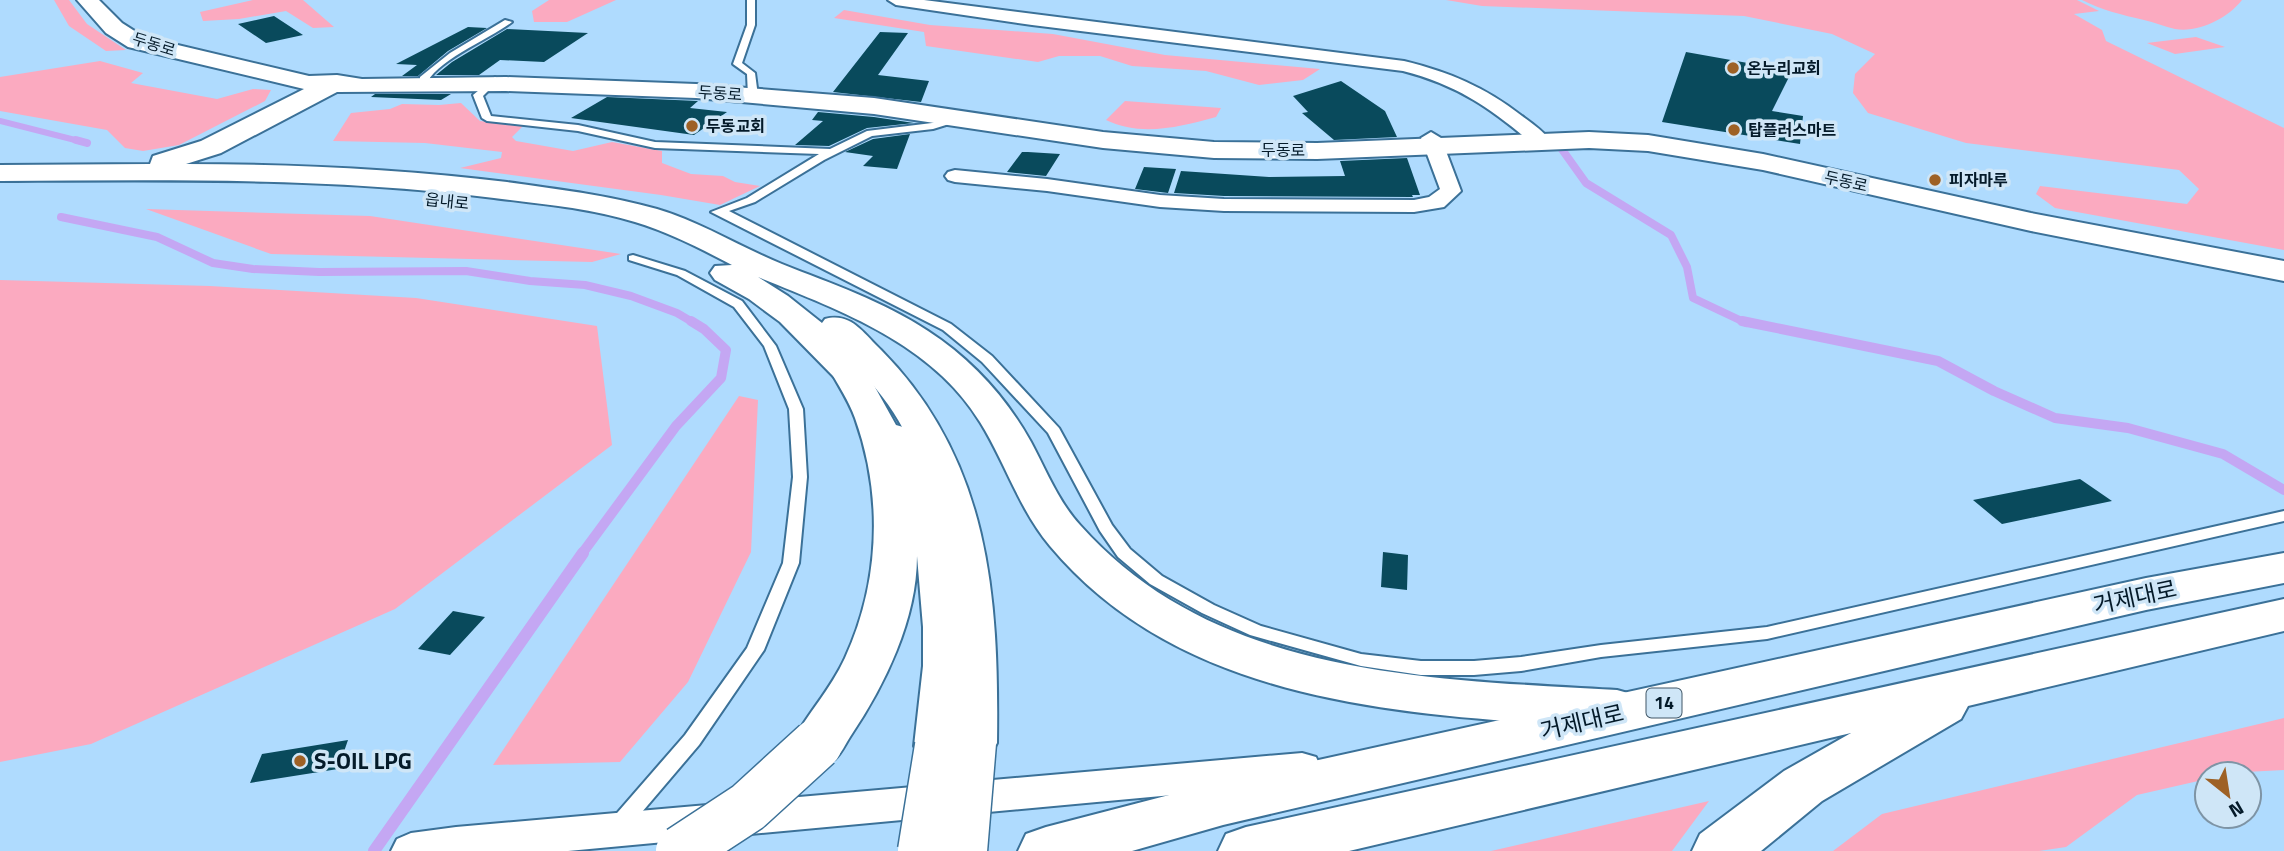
<svg xmlns="http://www.w3.org/2000/svg" width="2284" height="851" font-family="'Titillium Web','Noto Sans KR',sans-serif">
  <style>
    .green { fill: #fbaac0 }
    .lines { fill: none; stroke-linecap: round; stroke-linejoin: round }
    .stream-far3 { stroke: #c4a7f3; stroke-width: 6 }
    .stream-far2 { stroke: #c4a7f3; stroke-width: 8 }
    .stream-far1 { stroke: #c4a7f3; stroke-width: 10 }
    .stream { stroke: #c4a7f3; stroke-width: 12 }
    .building { fill: #094a5c }
    .lane-casing { stroke: #3b7198; stroke-width: 4 }
    .street-casing { stroke: #3b7198; stroke-width: 4 }
    .secondary-casing { stroke: #3b7198; stroke-width: 4 }
    .highway-casing { stroke: #3b7198; stroke-width: 4 }
    .lane { fill: #fff; fill-rule: evenodd }
    .street { fill: #fff; fill-rule: evenodd }
    .secondary { fill: #fff; fill-rule: evenodd }
    .highway { fill: #fff; fill-rule: evenodd }
    .secondary-bridge-casing { stroke: #3b7198; stroke-width: 53; stroke-linecap: butt }
    .highway-bridge-casing { stroke: #3b7198; stroke-width: 53; stroke-linecap: butt }
    .secondary-bridge { stroke: #fff; stroke-width: 50 }
    .highway-bridge { stroke: #fff; stroke-width: 50 }
    .poi-dot { fill: #9e6125; stroke: #cfe6f7; stroke-width: 2.5 }
    .labels { text-anchor: middle; stroke-width: 7; stroke-linejoin: round; paint-order: stroke }
    .far-street-label { font-size: 16px; fill: #041a29; stroke: #cfe6f7 }
    .far-poi-label { font-size: 16px; font-weight: bold; fill: #041a29; stroke: #cfe6f7; text-anchor: start }
    .shield { fill: #cfe6f7; stroke: #415767; stroke-width: 2 }
    .shield-label { font-size: 18px; font-weight: bold; fill: #041a29 }
    .near-street-label { font-size: 23px; fill: #041a29; stroke: #cfe6f7 }
    .near-poi-label { font-size: 23px; font-weight: bold; fill: #041a29; stroke: #cfe6f7; text-anchor: start }
  </style>
  <rect width="100%" height="100%" fill="#afdbfe"/>
  <path class="green" d="M54,0H69L87,24L126,50L106,51L69,26Z
    M253,0H303L334,27L313,28L286,11L239,19L203,21L200,12Z
    M549,0H616L567,22H534L532,11Z
    M1446,0H2077L2099,11L2074,14L2102,30L2106,41L2284,128V250L2055,208L2036,194L2040,186L2187,204L2199,189L2179,170L1966,143L1868,113L1853,93L1855,74L1875,54L1832,34L1744,16L1482,6Z
    M2082,0H2242C2228,18 2199,33 2175,29C2165,27 2154,22 2144,20C2122,15 2102,10 2082,0Z
    M844,10L930,25L1053,34L1165,55L1320,69L1303,80L1259,85L1206,71L1132,66L1100,56H1059L1038,62L926,46L924,32L834,18Z
    M2196,37L2225,47L2175,54L2147,43Z
    M100,61L143,73L131,83L217,99L253,89L271,90L265,101L179,145L143,151L125,148L107,130L0,111V77Z
    M1125,101L1221,108L1216,117C1180,127 1141,137 1106,120Z
    M461,103L480,121L523,126L512,137L516,141L573,151L612,142L662,151V163L691,174L723,176L735,182L760,186L720,205L661,195L460,168L501,158L502,152L425,143L333,141L351,113L390,109L402,104L439,105Z
    M146,209L370,216L621,254L592,262L271,254Z
    M0,280L210,286L416,298L597,326L612,445L395,609L91,744L0,762Z
    M739,396L758,400L751,552L688,682L620,762L493,765Z
    M2284,718V770L2207,774V779L2137,795L2066,847L2039,851H1833L1882,814Z
    M1709,801L1672,851H1491Z"/>
  <g class="lines">
    <path class="stream-far3" d="M0,121L83,142"/>
    <path class="stream-far2" d="M76,140L87,143
      M1561,148L1586,183L1671,235L1687,267L1693,298L1746,323
      M61,217L157,237L213,263L253,269L319,272L466,271L530,281L585,285L631,296L677,313L694,323"/>
    <path class="stream-far1" d="M1742,321L1938,361L1994,391L2055,418L2128,428L2223,454L2284,490
      M581,555L676,426L721,378L726,350L704,329L691,321"/>
    <path class="stream" d="M374,851L583,553"/>
  </g>
  <path class="building" d="M274,16L303,35L266,43L238,24Z
    M468,27L487,28L448,51L418,76H402L417,65L396,64Z
    M507,29L588,33L544,62L500,60L479,75H436L452,62Z
    M880,32L908,33L878,75L929,81L921,102L833,92Z
    M1686,52L1792,71L1772,111L1803,116L1800,144L1662,122Z
    M1341,81L1385,111L1397,137L1334,140L1302,113L1308,112L1293,96Z
    M375,94H451L441,100L371,97Z
    M607,97L698,101L690,108L727,112L694,135L571,118Z
    M818,112L874,117L914,123L867,128L829,146L795,145L823,121L812,120Z
    M910,134L897,169L863,166L873,156L845,152L873,139Z
    M1022,152H1028L1060,154L1046,176L1007,172Z
    M1407,158L1420,195H1412L1413,197L1224,196L1174,193L1181,171L1269,177L1345,176L1340,161Z
    M1144,167L1176,169L1168,193L1135,189Z
    M2080,479L2112,501L2002,524L1973,500Z
    M1383,552L1408,555L1407,590L1381,587Z
    M453,611L485,617L450,655L418,649Z
    M348,740L338,769L250,783L262,754Z"/>
  <g class="lines">
    <g class="lane-casing">
      <path id="lane" d="M747,0H755V25L742,63L755,73L758,96L753,99L748,96L747,74L733,64L747,25Z
        M505,20L512,22C492,38 432,62 426,86H420V77L450,53Z
        M495,77L499,80L483,96L491,116L578,125L655,142L830,149L867,131L932,123L962,116V120L933,129L872,136L824,160L755,202L729,211L951,324L992,356L1059,428L1112,525L1130,549L1162,576L1214,605L1261,626L1361,654L1421,661H1474L1521,657L1601,645L1767,627L2284,511V521L1767,639L1601,657L1521,671L1474,675H1421L1361,666L1250,635L1202,613L1150,584L1118,557L1100,531L1048,433L982,362L943,330L711,212L747,198L819,154L655,148L578,131L487,121L482,118L473,95Z
        M633,255L685,271L742,301L776,346L803,409L807,477L799,563L764,650L699,745L625,832L618,834L611,832L608,826L611,820L685,735L747,648L783,563L793,477L789,409L764,346L734,307L677,275L629,260V256Z"/>
    </g>
    <g class="street-casing">
      <path id="street" d="M888,0H924L1404,61C1449,72 1485,87 1522,116C1532,123 1543,131 1551,141L1541,147L1534,145C1492,109 1458,85 1403,71L1032,25L896,5Z
        M1431,132L1441,138L1461,191L1444,207L1414,212L1224,211L1160,207L1047,191L955,182L948,180L945,176L948,172L955,170L1047,179L1160,195L1224,199L1414,200L1429,197L1440,189L1421,138Z
        M1302,753L1316,757L1321,768L1316,779L1302,783L568,851H391L397,839L411,833L456,827Z"/>
    </g>
    <g class="secondary-casing">
      <path id="secondary" d="M77,0H99L122,23L144,37L309,76L337,75L362,79L506,77L696,84L874,98L1103,132L1214,142L1317,143L1589,132L1648,135L1763,154L2031,213L2284,261V281L2031,231L1763,170L1648,151L1589,148L1317,159L1214,158L1103,148L874,114L696,98L506,91L337,92L221,153L186,164C293,164 400,169 507,182C557,189 608,195 657,209C701,222 740,247 782,264C832,284 883,301 928,331C971,359 1006,397 1031,442C1046,470 1058,501 1080,525C1215,677 1428,679 1617,690L1635,695L1642,709L1635,723L1617,728C1420,716 1187,710 1050,546C1019,509 1005,462 980,422C932,343 839,310 758,277L788,296L822,323L825,319C851,312 863,333 881,350C990,460 999,597 997,743L989,757L971,763L953,757L945,743C952,619 956,471 863,374L861,378L848,381L835,378L780,322L749,299L715,280L710,273L715,266L732,265C701,249 669,232 635,222C590,208 541,204 494,198C330,177 165,180 0,181V165L150,164L153,156L201,141L304,89L128,47L106,33Z"/>
    </g>
    <g class="highway-casing">
      <path id="highway" d="M848,359L861,362L896,425L910,429C961,502 974,600 970,687C969,712 970,738 958,760L940,766L922,760L914,746L923,666V627L917,556C917,619 885,685 850,737C846,743 841,754 835,759C823,767 811,762 799,758L791,744C807,714 831,689 845,658C880,582 883,496 855,418C849,401 838,385 830,370L835,362Z
        M2284,553V583L2146,610L1223,825L1132,851H1018L1026,834L1046,827L1223,781L2146,578Z
        M2284,599V631L1968,706L1961,719L1822,801L1761,851H1692L1700,834L1784,771L1851,733L1349,851H1218L1226,834L1246,827Z"/>
    </g>
    <use href="#lane" class="lane"/>
    <use href="#street" class="street"/>
    <use href="#secondary" class="secondary"/>
    <use href="#highway" class="highway"/>
    <g class="secondary-bridge-casing">
      <path id="secondary-bridge" d="M962,851L971,743"/>
    </g>
    <g class="highway-bridge-casing">
      <path id="highway-bridge" d="M681,851L748,807L817,744
        M923,851L940,746"/>
    </g>
    <use href="#secondary-bridge" class="secondary-bridge"/>
    <use href="#highway-bridge" class="highway-bridge"/>
  </g>
  <g class="poi-dot">
    <circle cx="1733" cy="68" r="7"/>
    <circle cx="692" cy="126" r="7"/>
    <circle cx="1734" cy="130" r="7"/>
    <circle cx="1935" cy="180" r="7"/>
    <circle cx="300" cy="761" r="7"/>
  </g>
  <g class="labels">
    <g class="far-street-label">
      <text transform="translate(154 44) rotate(17)" y="6">두동로</text>
      <text transform="translate(720 93) rotate(4)" y="6">두동로</text>
      <text x="1283" y="156">두동로</text>
      <text transform="translate(1846 181) rotate(13)" y="6">두동로</text>
      <text transform="translate(447 201) rotate(6)" y="6">읍내로</text>
    </g>
    <g class="far-poi-label">
      <text x="1747" y="74">온누리교회</text>
      <text x="706" y="132">두동교회</text>
      <text x="1748" y="136">탑플러스마트</text>
      <text x="1949" y="186">피자마루</text>
    </g>
    <rect class="shield" x="1646.5" y="688.5" width="35" height="29" rx="5"/>
    <g class="shield-label">
      <text x="1664" y="709">14</text>
    </g>
    <g class="near-street-label">
      <text transform="translate(2135 597) rotate(-12)" y="8">거제대로</text>
      <text transform="translate(1582 722) rotate(-13)" y="8">거제대로</text>
    </g>
    <g class="near-poi-label">
      <text x="314" y="769">S-OIL LPG</text>
    </g>
  </g>
  <g transform="translate(2228 795) rotate(150)"><circle r="33" fill="#cfe6f7" stroke="#7e94a5" stroke-width="2"/>
  <path d="M0-5L12 26L0 18L-12 26Z" fill="#9e6125"/>
  <text y="-10" font-size="19" font-weight="bold" text-anchor="middle" fill="#041a29">N</text>
  </g>
</svg>
